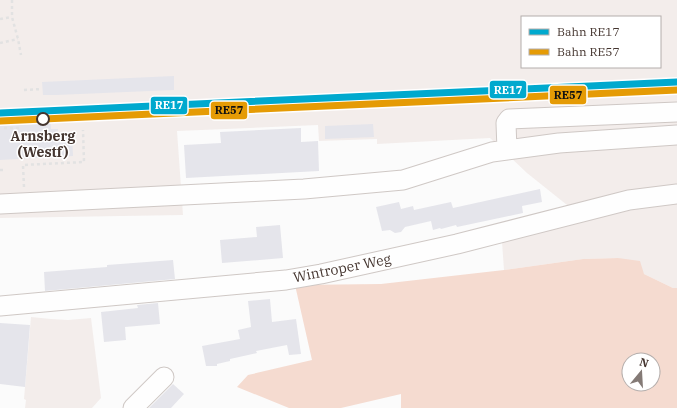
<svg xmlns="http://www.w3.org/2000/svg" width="677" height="408" font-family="'IBM Plex Serif',serif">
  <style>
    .built { fill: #f3edeb; fill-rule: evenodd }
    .green { fill: #f5dbd0; fill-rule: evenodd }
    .building { fill: #e5e5eb }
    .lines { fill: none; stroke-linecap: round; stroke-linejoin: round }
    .minor-casing { stroke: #cfc8c5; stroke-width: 21 }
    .path { stroke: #e2e2e2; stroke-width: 2.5; stroke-dasharray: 3 3; stroke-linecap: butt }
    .minor { stroke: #fefefe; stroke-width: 19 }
    .rail-1-casing { stroke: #fff; stroke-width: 10 }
    .rail-2-casing { stroke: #fff; stroke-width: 10 }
    .rail-1 { stroke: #00a9ce; stroke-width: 7 }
    .rail-2 { stroke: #e59b05; stroke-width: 7 }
    .stop-dot { fill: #fff; stroke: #44352f; stroke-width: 2 }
    .labels { text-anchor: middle; stroke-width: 3; stroke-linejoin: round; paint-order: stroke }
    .stop-label { font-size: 14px; font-weight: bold; fill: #44352f; stroke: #fff }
    .street-label { font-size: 14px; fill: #44352f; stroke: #fff }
    .line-badge { stroke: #fff; stroke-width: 1.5 }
    .badge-label { font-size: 11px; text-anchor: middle; font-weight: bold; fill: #fff }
    .pale-badge-label { font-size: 11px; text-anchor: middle; font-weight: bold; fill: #111 }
  </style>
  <rect width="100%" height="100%" fill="#fbfbfb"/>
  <path class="built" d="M0,0H677V185L572,209L527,173L490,138L377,144V139L319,141L318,125L177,131L183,215L0,218ZM522,17H660V67H522Z
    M677,201V288H673L644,274L618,258L583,259L504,270L502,242L627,211Z
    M31,317L51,319L68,320L91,318L101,398L92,408H25L26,400L24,399Z"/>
  <path class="green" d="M618,258L640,261L644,274L673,288H677V408H401V394L341,408H289L237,387L248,375L312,360L295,285L381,284L504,270L583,259ZM629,360H653V384H629Z"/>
  <path class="building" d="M174,76V90L56,95H43L42,82Z
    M50,115L51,129H58V132H72L73,156L0,160V117Z
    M373,124L374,137L325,139V126Z
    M301,128V142L318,141L319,171L186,178L184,145L221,143L220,132Z
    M540,189L542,202L522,206L523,213L457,227L456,225L441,229L440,228L433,230L431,221L405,227L401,232L395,233L390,230L382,231L376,207L399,202L401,209L413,206L414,210L451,202L453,208Z
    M280,225L283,258L222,263L220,240L257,237L256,227Z
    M173,260L175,279L45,291L44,272L107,267V265Z
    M270,299L272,322L296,319L301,354L289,355L287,345L256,351L257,353L230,359V361L217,364V366H206L202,346L240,339L238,330L251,327L248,301Z
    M158,303L160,324L125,327L126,340L104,342L101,312L138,308L137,305Z
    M0,323L30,325L25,387L0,384Z
    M173,384L184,394L171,408H149Z"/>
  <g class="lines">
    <g class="minor-casing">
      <path id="minor" d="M507,150L506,123L509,119L677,112
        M0,204L304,189L403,180L492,152L559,143L677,135
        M0,306L286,280L321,274L457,244L629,200L677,194
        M133,408L164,377"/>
    </g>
    <path class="path" d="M12,0V17L18,39L21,55
      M0,19L12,17
      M0,43L18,39
      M24,90L42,89
      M4,128H20
      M0,170H5
      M24,187L23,165L84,162L83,130"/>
    <use href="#minor" class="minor"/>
    <g class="rail-1-casing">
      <path id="rail-1" d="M0,113L677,82"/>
    </g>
    <g class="rail-2-casing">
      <path id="rail-2" d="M0,121L677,90"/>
    </g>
    <use href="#rail-1" class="rail-1"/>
    <use href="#rail-2" class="rail-2"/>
  </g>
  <circle class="stop-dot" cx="43" cy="119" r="6"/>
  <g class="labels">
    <g class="stop-label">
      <text x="43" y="141">Arnsberg<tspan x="43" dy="16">(Westf)</tspan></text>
    </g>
    <g class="street-label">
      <text transform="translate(342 268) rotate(-11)" y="5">Wintroper Weg</text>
    </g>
  </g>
  <g class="line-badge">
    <rect x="489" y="80" width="38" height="19" rx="4" fill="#00a9ce"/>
    <rect x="549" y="85" width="38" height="20" rx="4" fill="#e59b05"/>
    <rect x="150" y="96" width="38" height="19" rx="4" fill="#00a9ce"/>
    <rect x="210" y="101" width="38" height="19" rx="4" fill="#e59b05"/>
  </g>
  <g class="badge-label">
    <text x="508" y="94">RE17</text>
    <text x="169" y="109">RE17</text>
  </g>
  <g class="pale-badge-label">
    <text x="568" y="99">RE57</text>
    <text x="229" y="114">RE57</text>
  </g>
  <rect x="521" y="16" width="140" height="52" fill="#ffffff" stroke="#b4aeac"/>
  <rect x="529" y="29" width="20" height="6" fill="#00a9ce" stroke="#b4aeac"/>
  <text x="557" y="36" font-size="12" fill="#44352f">Bahn RE17</text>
  <rect x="529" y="49" width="20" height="6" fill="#e59b05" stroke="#b4aeac"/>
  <text x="557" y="56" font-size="12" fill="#44352f">Bahn RE57</text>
  <g transform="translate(641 372) rotate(18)"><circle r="19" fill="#ffffff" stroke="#b4aeac"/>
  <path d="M0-3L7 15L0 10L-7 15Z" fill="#847a76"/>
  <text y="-6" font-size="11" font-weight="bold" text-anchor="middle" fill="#44352f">N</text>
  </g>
</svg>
